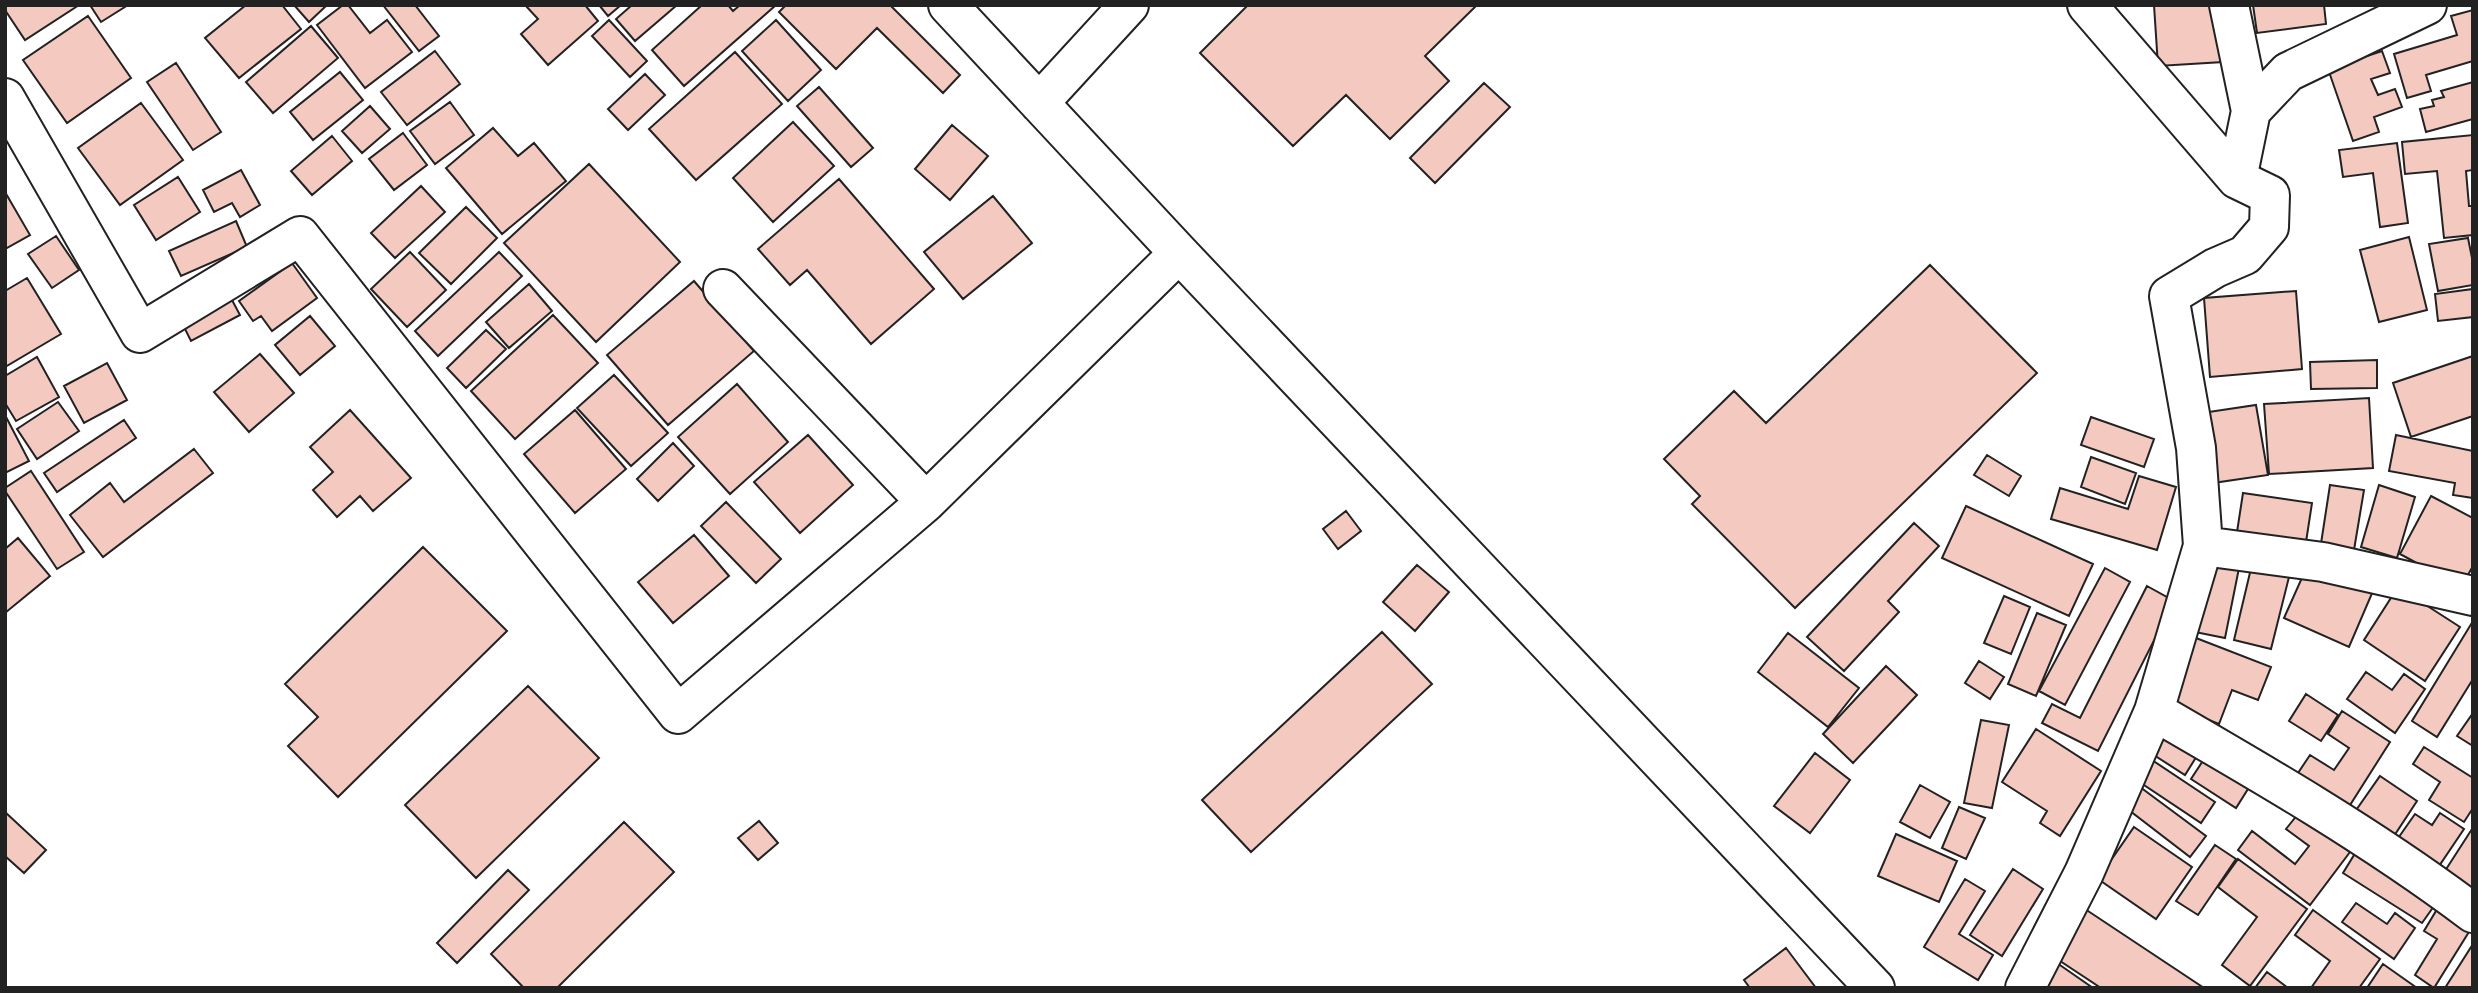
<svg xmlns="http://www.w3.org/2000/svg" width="2478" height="993" font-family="'DM Sans',sans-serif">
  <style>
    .building { fill: #f3c9c0; stroke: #222; stroke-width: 2 }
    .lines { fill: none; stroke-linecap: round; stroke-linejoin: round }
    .minor-casing { stroke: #222; stroke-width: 42 }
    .minor { stroke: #fff; stroke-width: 38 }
  </style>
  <rect width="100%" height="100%" fill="#fff"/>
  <path class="building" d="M5,5H79L25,40L5,10Z
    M90,5H128L101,22Z
    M246,5H282L301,29L239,78L205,38Z
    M294,5H327L309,22Z
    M343,5H348L370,33L387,20L412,52L365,88L317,25Z
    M383,5H415L439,36L419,51Z
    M525,5H585L598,21L548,65L521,34L538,19Z
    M599,5H621L608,16Z
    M632,5H677L635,41L616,19Z
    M702,5H728L733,11L740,5H776L684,86L652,50Z
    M786,5H890L960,75L943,93L877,28L836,69L779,12Z
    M1248,5H1477L1425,56L1449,81L1390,139L1346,95L1293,146L1200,53Z
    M2154,5H2219L2223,62L2158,66Z
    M2253,5H2324L2326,24L2257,33Z
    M2473,10V61L2426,75L2431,91L2407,98L2394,54L2457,35L2451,16Z
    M88,16L131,78L67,123L23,60Z
    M609,20L647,61L630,77L592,36Z
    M776,20L821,70L788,101L742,51Z
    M311,26L338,58L273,113L246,82Z
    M435,51L460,84L407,125L381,92Z
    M2382,51L2390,73L2371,79L2378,95L2395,89L2402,107L2374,117L2379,132L2353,141L2328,69Z
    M735,52L782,104L696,180L649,129Z
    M176,63L221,132L193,150L147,82Z
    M340,72L363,100L313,140L290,112Z
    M645,74L665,95L628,130L608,109Z
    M2473,82V119L2426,132L2420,109L2434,106L2432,100L2444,97L2441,91Z
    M1484,83L1510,107L1435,183L1410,158Z
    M819,87L873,148L851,167L797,106Z
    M450,102L474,135L435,164L410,131Z
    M141,103L183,160L120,205L78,148Z
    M370,106L390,129L362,153L342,131Z
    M793,122L834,166L773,222L733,178Z
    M952,125L988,156L950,200L915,169Z
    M493,128L518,156L534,143L566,181L502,234L446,168Z
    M403,133L427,165L394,190L369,159Z
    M2473,135V170L2466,171L2469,206H2473V235L2444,238L2437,171L2405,174L2402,142Z
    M332,136L352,161L312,195L291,171Z
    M2397,143L2408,223L2380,227L2373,173L2343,177L2339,150Z
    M589,164L680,262L596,342L504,243Z
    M241,170L260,205L240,217L232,203L214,212L203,190Z
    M178,177L200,212L156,240L134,205Z
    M839,179L934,289L871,344L807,270L790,285L758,249Z
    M421,186L445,212L395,258L371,233Z
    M5,192L30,235L5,249Z
    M993,196L1032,243L963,299L924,252Z
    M466,207L497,238L451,284L419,253Z
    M236,221L247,247L181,276L169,251Z
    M56,236L79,270L52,288L28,254Z
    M2409,237L2427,310L2379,322L2360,250Z
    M2468,238L2473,263V285L2438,291L2429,244Z
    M410,252L446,290L407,327L371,289Z
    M499,252L522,276L438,356L415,331Z
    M292,263L317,298L272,331L261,316L253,321L239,301Z
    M1930,265L2037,373L1795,608L1692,504L1700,496L1664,459L1734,391L1766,423Z
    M27,278L61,334L5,367V291Z
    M694,281L754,351L668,425L607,355Z
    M529,284L552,311L509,348L486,322Z
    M2473,289V317L2438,321L2435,294Z
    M2296,291L2302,369L2210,377L2204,298Z
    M232,300L240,315L191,341L183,325Z
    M553,315L598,363L515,439L471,391Z
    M310,316L335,346L300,375L275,345Z
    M486,330L506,349L466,388L447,368Z
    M260,354L294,393L249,432L214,392Z
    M2473,356V416L2411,437L2393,383Z
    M37,357L59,397L16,421L5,403V376Z
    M2377,360V388L2311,389L2310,362Z
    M107,363L127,400L84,423L64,386Z
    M614,375L668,433L631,466L577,408Z
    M737,384L788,442L730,494L678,437Z
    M2369,398L2373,468L2269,474L2264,404Z
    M58,402L79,431L37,459L17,429Z
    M2256,405L2268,475L2206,484L2195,414Z
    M350,410L411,478L373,511L360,496L337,517L313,490L333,472L310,447Z
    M575,410L626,469L575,513L524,454Z
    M5,415L29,461L5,473Z
    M2091,417L2154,439L2144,467L2081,445Z
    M124,420L136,438L57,492L44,473Z
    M808,435L853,485L800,533L754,482Z
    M2396,435L2473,451V498L2453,495L2455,483L2389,471Z
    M673,443L694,466L658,501L637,479Z
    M194,449L213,473L103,557L70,515L110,483L124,502Z
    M1987,455L2021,476L2009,496L1974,475Z
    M2091,457L2136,473L2125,504L2081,487Z
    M31,471L84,552L57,569L5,491V488Z
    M2139,476L2176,487L2157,550L2051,519L2060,488L2128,509Z
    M2330,485L2364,490L2353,556L2320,550Z
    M2379,485L2415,497L2397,558L2361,547Z
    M2243,493L2312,503L2306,542L2237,532Z
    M2431,496L2473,518V566L2461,587L2400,554Z
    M726,502L781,559L756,583L701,526Z
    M1966,506L2093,564L2069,616L1942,558Z
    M1346,511L1361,531L1338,549L1323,529Z
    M1914,523L1939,546L1888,601L1899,612L1844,671L1807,637Z
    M694,535L729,576L673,623L638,582Z
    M18,538L50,576L5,613V549Z
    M423,547L507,631L338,797L288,746L318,717L285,684Z
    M2206,551L2241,558L2225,638L2190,631Z
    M2253,560L2291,569L2271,649L2234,640Z
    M2309,562L2373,591L2349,647L2284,618Z
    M1417,565L1449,592L1415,631L1383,602Z
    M2105,568L2130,582L2065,705L2039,691Z
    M2147,586L2174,601L2098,751L2042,723L2052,704L2080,718Z
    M2398,587L2460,627L2425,681L2364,640Z
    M2004,596L2030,607L2011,654L1984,643Z
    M2037,613L2066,625L2036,696L2008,684Z
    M2473,621V679L2437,737L2412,721Z
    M1382,632L1432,684L1251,852L1202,800Z
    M1788,633L1859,688L1828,727L1758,672Z
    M2196,638L2271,667L2258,700L2232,690L2219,724L2170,705Z
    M1979,661L2004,677L1990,699L1965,683Z
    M1886,666L1917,695L1853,763L1823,734Z
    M2366,672L2392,690L2404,674L2425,689L2395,733L2347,699Z
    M528,686L599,758L476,878L405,805Z
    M2306,694L2338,715L2321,741L2289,721Z
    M2342,711L2390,742L2345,813L2294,779L2310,755L2334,770L2349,748L2328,734Z
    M2473,713V746L2457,736Z
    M1981,720L2009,725L1992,808L1964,803Z
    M2161,726L2200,751L2185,775L2146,750Z
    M2036,729L2101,771L2060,836L2040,823L2047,811L2002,782Z
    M2424,747L2473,778V808L2464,822L2429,800L2440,782L2413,764Z
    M1815,753L1850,780L1810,833L1774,806Z
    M2208,753L2253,781L2236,808L2191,779Z
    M2146,756L2215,802L2201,823L2132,777Z
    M2380,776L2417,801L2390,842L2352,816Z
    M2136,784L2206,836L2190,857L2121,804Z
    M1920,785L1950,802L1930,838L1900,822Z
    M1959,807L1985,818L1966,859L1942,848Z
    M5,812L46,850L24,873L5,856Z
    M2440,813L2464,829L2435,872L2394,844L2415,814L2432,825Z
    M2298,814L2350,852L2310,905L2238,850L2252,831L2295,864L2309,846L2286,829Z
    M759,821L778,843L758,860L738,838Z
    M624,822L674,872L557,988H524L491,954Z
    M2134,827L2192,867L2156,919L2098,879Z
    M2472,829L2473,830V894L2443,874Z
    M1896,834L1957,861L1939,902L1878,876Z
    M2215,845L2236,859L2198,915L2176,901Z
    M2359,847L2439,899L2422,923L2343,873Z
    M2238,859L2307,909L2250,986L2222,965L2257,917L2218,887Z
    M2013,869L2043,889L2002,956L1970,935Z
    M508,870L529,890L457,963L437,943Z
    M1965,879L1985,891L1959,934L1993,955L1978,980L1924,947Z
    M2356,903L2387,924L2395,913L2415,928L2394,959L2342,922Z
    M2439,906L2472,927L2434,988L2415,975L2437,939L2424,931Z
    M2082,907L2204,988H2101L2051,955Z
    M2313,910L2380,959L2359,988H2311L2330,961L2295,935Z
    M2473,944V988H2445Z
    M1786,948L1816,988H1750L1744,980Z
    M2057,963L2093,988H2041Z
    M2383,964L2417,988H2367Z
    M2267,972L2288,988H2255Z"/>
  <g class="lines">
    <g class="minor-casing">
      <path id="minor" d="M948,5L1179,253L1875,988
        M2087,5L2237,179
        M5,98L140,333L300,236L678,714L926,502
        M1039,103L1129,5
        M2251,111L2288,72L2427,5
        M723,289L926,502L1179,253
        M2203,546L2323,562L2473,596
        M2154,711C2263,774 2372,837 2473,913
        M2025,988L2084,873L2154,711L2203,546L2196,448L2169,296L2215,268L2245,255L2269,227L2270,195L2237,179L2251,111L2229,5"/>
    </g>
    <use href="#minor" class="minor"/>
  </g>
  <rect width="2478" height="993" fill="none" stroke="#222222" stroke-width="14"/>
</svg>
